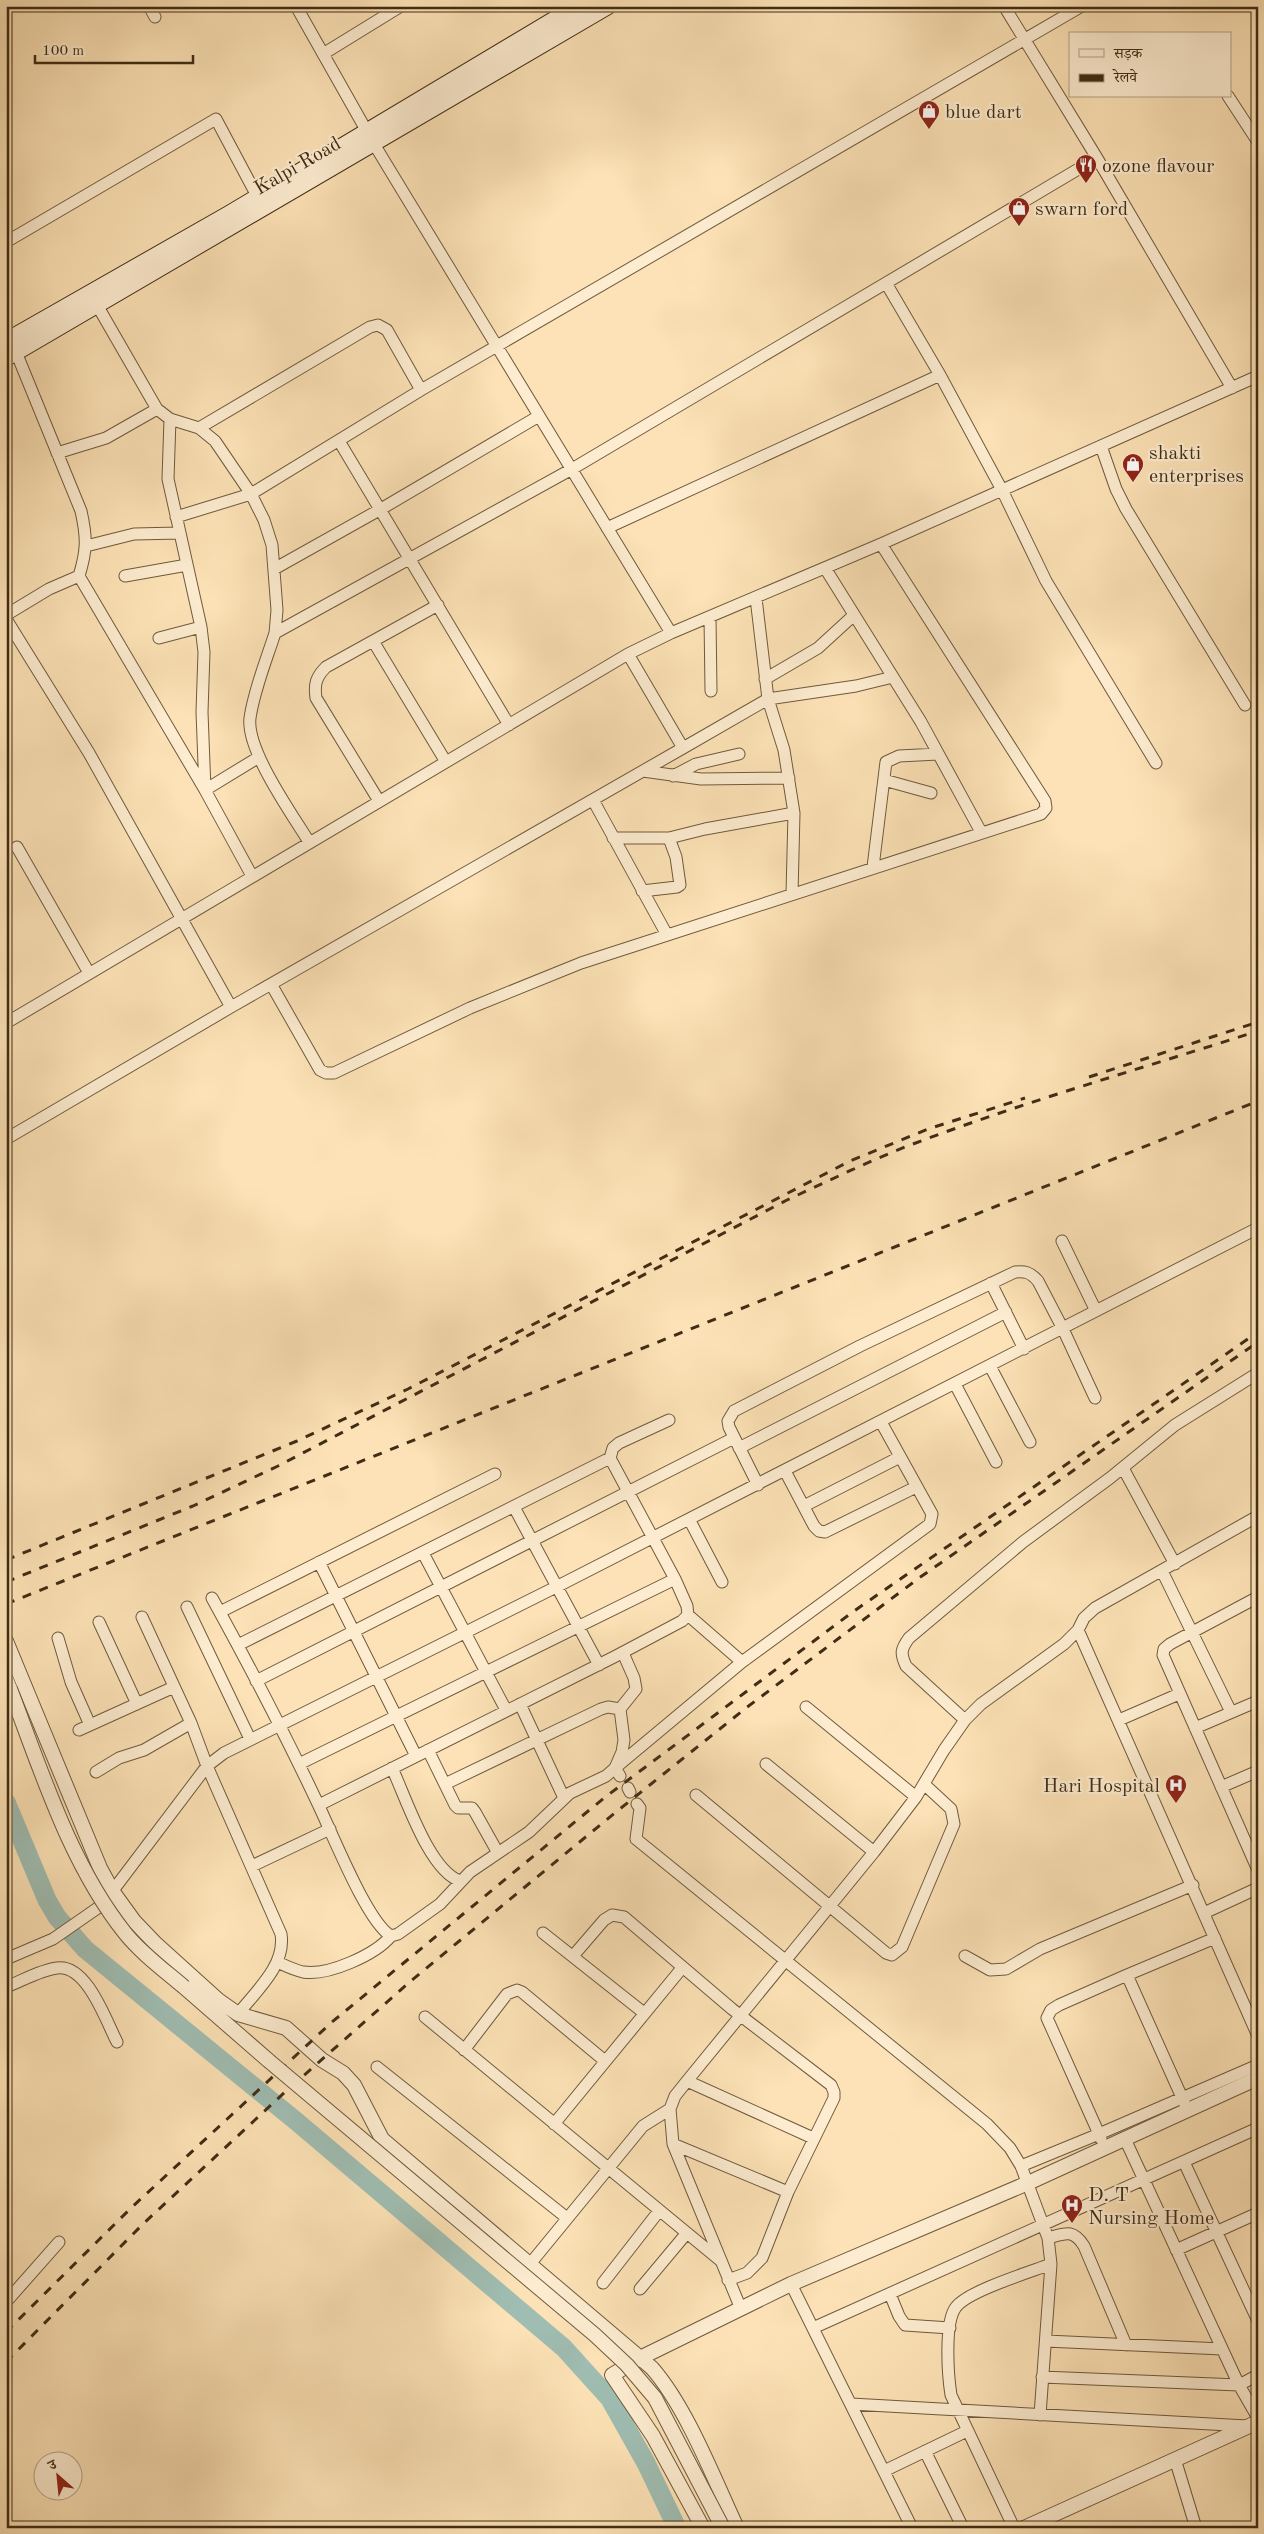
<svg xmlns="http://www.w3.org/2000/svg" width="1264" height="2534" font-family="'Old Standard TT','Noto Serif Devanagari',serif">
  <style>
    .lines { fill: none; stroke-linecap: round; stroke-linejoin: round }
    .river { stroke: #9fbdb2; stroke-width: 19 }
    .minor-casing { stroke: #6f5a3d; stroke-width: 13 }
    .tertiary-casing { stroke: #6f5a3d; stroke-width: 16 }
    .secondary-casing { stroke: #402d15; stroke-width: 18 }
    .minor { stroke: #fdecd0; stroke-width: 11 }
    .tertiary { stroke: #fdecd0; stroke-width: 14 }
    .secondary { stroke: #fdecd0; stroke-width: 16 }
    .rail { stroke: #402d15; stroke-width: 3; stroke-dasharray: 9 9; stroke-linecap: butt }
    .tertiary-bridge-casing { stroke: #6f5a3d; stroke-width: 16; stroke-linecap: butt }
    .tertiary-bridge { stroke: #fdecd0; stroke-width: 14 }
    .labels { text-anchor: middle; stroke-width: 4.5; stroke-linejoin: round; paint-order: stroke }
    .poi-label { font-size: 20px; fill: #402d15; stroke: #fdecd0; text-anchor: start }
    .street-label { font-size: 20px; fill: #402d15; stroke: #fdecd0 }
  </style>
  <rect width="100%" height="100%" fill="#fce2b6"/>
  <filter id="stains"><feTurbulence type="fractalNoise" baseFrequency=".004" numOctaves="4"/><feColorMatrix values="0 0 0 0 .2 0 0 0 0 .09 0 0 0 0 .02 0 0 0 .5 -.17"/></filter>
  <radialGradient id="worn" r=".72"><stop offset=".6" stop-color="#630" stop-opacity="0"/><stop offset="1" stop-color="#630" stop-opacity=".3"/></radialGradient>
  <g class="lines">
    <path class="river" d="M6,1802L47,1900L57,1917L85,1949L296,2121L564,2348L610,2399L646,2463L677,2528"/>
    <g class="minor-casing">
      <path id="minor" d="M149,6L155,17
        M296,6L374,144L671,633
        M1004,6L1097,158L1232,388
        M323,54L401,6
        M1228,96L1258,142
        M6,242L216,119L257,196
        M886,283L940,375L1002,490L1046,581L1156,763
        M97,305L157,409L170,419L199,428L215,441L251,494L264,520L272,545L277,610L275,633
        M170,419L168,479L201,627L204,652L202,712L205,790L259,757
        M199,428L370,327L378,325L387,330L421,390
        M339,441L509,725
        M1101,446L1116,489L1126,509L1245,705
        M57,453L106,438L157,409
        M176,517L251,494L421,390L1082,6
        M607,528L940,375
        M86,546L134,534L179,533
        M825,568L921,722L981,832
        M274,569L381,509L539,416
        M79,576L205,790L252,876
        M125,576L187,565
        M756,598L768,699L784,750L794,813L792,894
        M6,615L49,589L79,576C87,550 87,538 81,511L16,352
        M710,617L711,691
        M6,619L89,753L231,1007
        M159,638L201,627
        M373,641L446,762
        M628,654L683,748L768,699L856,686L893,677
        M765,679L818,648L854,615
        M643,771L701,779L789,778
        M673,776L696,764L739,754
        M884,780L931,793
        M593,800L667,935
        M379,801L316,698C314,684 316,677 326,667L438,605
        M613,838H669L705,829L794,813
        M309,842C292,814 246,750 250,718C254,690 266,661 275,633L572,469L1097,158
        M17,847L89,973
        M873,867L886,762L899,756L938,754
        M642,891L677,887L680,885L676,857L669,838
        M271,984L320,1070L326,1073H334L470,1008L581,963L1041,814L1046,808L1045,801L881,544
        M6,1023L628,654L671,633L881,544L1258,376
        M6,1139L231,1007L683,748
        M1062,1241L1096,1311
        M991,1283L1024,1349
        M990,1366L1030,1442
        M955,1384L996,1462
        M739,1448L1006,1312
        M610,1458L613,1448L619,1443L669,1420
        M1123,1468L1175,1564
        M785,1471L814,1526L819,1531L825,1532L916,1487
        M758,1485L729,1427L728,1421L734,1411L860,1346L1015,1272C1025,1271 1030,1272 1038,1281L1063,1329L1095,1398
        M804,1506L900,1457
        M514,1507L599,1665
        M689,1519L722,1582
        M423,1553L506,1710
        M319,1562L416,1756
        M1162,1571L1231,1712
        M1258,1597L1170,1644L1164,1649L1163,1655L1258,1870
        M212,1598C249,1665 285,1734 318,1804C332,1833 367,1922 391,1936L398,1934L440,1904L470,1872L529,1832L570,1793L606,1776L615,1768L622,1752L624,1740L620,1709L636,1689L634,1678L623,1653
        M187,1607L250,1739
        M220,1612L495,1474
        M688,1615L742,1662
        M142,1617L191,1723L207,1766L281,1934C286,1965 257,1990 238,2014
        M99,1622L137,1704
        M1078,1630L1258,2036
        M58,1638L71,1682L90,1725
        M238,1645L610,1458L675,1579L687,1606L688,1615L682,1621L614,1657L319,1805
        M256,1681L734,1438
        M520,1704L564,1798
        M806,1707L916,1797
        M965,1720L906,1666C900,1653 901,1649 909,1638L1023,1542L1110,1478L1175,1425L1258,1373
        M1119,1720L1179,1694
        M1195,1728L1258,1701
        M79,1730L174,1687
        M428,1750L455,1805L458,1808H472L475,1812L498,1853
        M299,1764L675,1579
        M766,1764L874,1852
        M392,1768C406,1798 429,1870 460,1881
        M96,1772L119,1758L144,1750L191,1723
        M620,1776L615,1768L742,1662L930,1524L932,1514L881,1422
        M445,1784L601,1709L608,1707L620,1709
        M1221,1787L1258,1771
        M628,1788L630,1792
        M696,1795L886,1953L892,1955L902,1947L954,1824L951,1809L924,1784
        M637,1804L640,1808L636,1839L987,2124L1010,2148L1021,2166L1048,2238L1051,2264L1040,2415
        M252,1866L330,1829
        M1204,1913L1258,1888
        M543,1933L644,2013
        M573,1956L604,1920L612,1915L624,1917L732,2009L831,2085L834,2092V2098L788,2192L762,2258L747,2273L728,2280
        M965,1956L990,1970L1006,1969L1040,1949L1193,1885
        M6,1959L53,1939L102,1905L207,1766L224,1753L558,1586L1258,1228
        M277,1962C286,1966 294,1970 303,1972C328,1976 375,1955 391,1936
        M1127,1975L1059,2005L1051,2010L1047,2018L1099,2134L1258,2065
        M6,1987C22,1981 40,1970 57,1968C87,1964 106,2021 117,2042
        M425,2017L721,2261
        M464,2050L507,1994L517,1990L522,1992L605,2061
        M377,2067L567,2218
        M687,2081L813,2138
        M1184,2102L1127,1975L1215,1938
        M670,2109L673,2144L741,2309
        M554,2124L682,1968
        M1125,2139L1239,2385L1258,2418
        M673,2144L788,2192
        M1184,2162L1258,2321
        M1021,2166L1099,2134L1101,2139
        M1048,2238C1066,2233 1073,2229 1084,2246L1126,2345
        M1176,2250L1258,2213
        M530,2264L643,2126L670,2109L675,2096L687,2081L874,1852L916,1797L944,1750L965,1720L981,1704L1064,1644L1078,1630L1084,1618L1095,1608L1258,1516
        M603,2283L659,2211
        M791,2284L912,2528
        M640,2289L686,2234
        M890,2294L899,2316L905,2325L950,2328
        M6,2302L59,2242
        M813,2328L1258,2128
        M1046,2341L1222,2349
        M1042,2377L1239,2385L1258,2375
        M851,2404L1247,2426
        M925,2451L963,2528
        M1175,2459L1196,2528
        M884,2471L967,2431
        M1014,2528L951,2395C948,2376 944,2322 956,2307C968,2291 1030,2272 1051,2264"/>
    </g>
    <g class="tertiary-casing">
      <path id="tertiary" d="M6,1641L100,1868L113,1892L134,1921L156,1944L218,2000L238,2014L286,2028L322,2060L343,2073L354,2085L382,2139L652,2368C687,2408 714,2479 737,2528
        M6,1679L10,1689
        M184,1987L269,2061
        M703,2528L653,2436L612,2375L640,2358L791,2284L1028,2183L1258,2078
        M1024,2528L1258,2422"/>
    </g>
    <g class="secondary-casing">
      <path id="secondary" d="M6,341L229,214L577,6
        M6,358L608,6"/>
    </g>
    <use href="#minor" class="minor"/>
    <use href="#tertiary" class="tertiary"/>
    <use href="#secondary" class="secondary"/>
    <path class="rail" d="M1089,1077L1258,1022
      M6,1560L297,1441L408,1389L850,1161L928,1129L1025,1098
      M6,1582L193,1506L278,1466L787,1200C826,1182 865,1163 905,1147C1020,1103 1140,1069 1258,1031
      M6,1604L1258,1101
      M6,2332L131,2208L332,2022L604,1798L854,1611L1258,1332
      M6,2362L144,2223L285,2092L412,1980L616,1812L746,1708L919,1578L1258,1342"/>
    <g class="tertiary-bridge-casing">
      <path id="tertiary-bridge" d="M10,1689C41,1770 70,1864 125,1933C141,1953 164,1970 184,1987
        M269,2061L595,2335L627,2365L655,2398L723,2528"/>
    </g>
    <use href="#tertiary-bridge" class="tertiary-bridge"/>
  </g>
  <defs>
    <g id="shop-pin" transform="scale(1.125)"><path d="M0 17L-7.5 6A9.5 9.5 0 1 1 7.5 6Z" fill="#8f2418" stroke="#fdecd0"/><path d="M-5-2.5h2.3a2.7 3.5 0 0 1 5.4 0H5L5.5 6h-11ZM-1.5-2.5h3a1.5 2.3 0 0 0-3 0Z" fill="#fff"/></g>
    <g id="restaurant-pin" transform="scale(1.125)"><path d="M0 17L-7.5 6A9.5 9.5 0 1 1 7.5 6Z" fill="#8f2418" stroke="#fdecd0"/><path d="M-5-6h1v4h1v-4h1v4h1v-4h1v5L-1.5 .5V6h-2V.5L-5-1ZM5-6V6H3V1.5H1.5Q1.5-4 5-6Z" fill="#fff"/></g>
    <g id="hospital-pin" transform="scale(1.125)"><path d="M0 17L-7.5 6A9.5 9.5 0 1 1 7.5 6Z" fill="#8f2418" stroke="#fdecd0"/><path d="M-5-5h3v3.5h4V-5h3V5h-3V1.5h-4V5h-3Z" fill="#fff"/></g>
  </defs>
  <g fill-rule="evenodd">
    <use href="#shop-pin" x="929" y="111"/>
    <use href="#restaurant-pin" x="1086" y="165"/>
    <use href="#shop-pin" x="1019" y="208"/>
    <use href="#shop-pin" x="1133" y="464"/>
    <use href="#hospital-pin" x="1176" y="1785"/>
    <use href="#hospital-pin" x="1072" y="2205"/>
  </g>
  <g class="labels">
    <g class="poi-label">
      <text x="945" y="118">blue dart</text>
      <text x="1102" y="172">ozone flavour</text>
      <text x="1035" y="215">swarn ford</text>
      <text x="1149" y="459">shakti<tspan x="1149" dy="23">enterprises</tspan></text>
      <text x="1160" y="1792" text-anchor="end">Hari Hospital</text>
      <text x="1088" y="2201">D. T<tspan x="1088" dy="23">Nursing Home</tspan></text>
    </g>
    <g class="street-label">
      <text transform="translate(297 165) rotate(-30)" y="7">Kalpi Road</text>
    </g>
  </g>
  <rect width="1264" height="2534" fill="none" stroke="#fce2b6" stroke-width="25"/>
  <rect x="8" y="8" width="1249" height="2519" fill="none" stroke="#402d15" stroke-width="2.5"/>
  <rect x="12" y="12" width="1239" height="2509" fill="none" stroke="#402d15"/>
  <rect x="1069" y="32" width="162" height="65" fill="#fdecd0" stroke="#b1a085"/>
  <rect x="1079" y="49" width="25" height="8" fill="#fdecd0" stroke="#b1a085"/>
  <text x="1114" y="58" font-size="15" fill="#402d15">सड़क</text>
  <rect x="1079" y="74" width="25" height="8" fill="#402d15" stroke="#b1a085"/>
  <text x="1114" y="82" font-size="15" fill="#402d15">रेलवे</text>
  <g transform="translate(58 2476) rotate(333)"><circle r="24" fill="#fdecd0" stroke="#b1a085"/>
  <path d="M0-4L9 19L0 12L-9 19Z" fill="#8f2418"/>
  <text y="-8" font-size="14" font-weight="bold" text-anchor="middle" fill="#402d15">उ</text>
  </g>
  <path d="M35 55v8h158v-8" fill="none" stroke="#402d15" stroke-width="2.5"/>
  <text x="42" y="55" font-size="15" fill="#402d15" stroke="#fdecd0" stroke-width="4" paint-order="stroke">100 m</text>
  <rect width="100%" height="100%" filter="url(#stains)"/>
  <rect width="100%" height="100%" fill="url(#worn)"/>
</svg>
